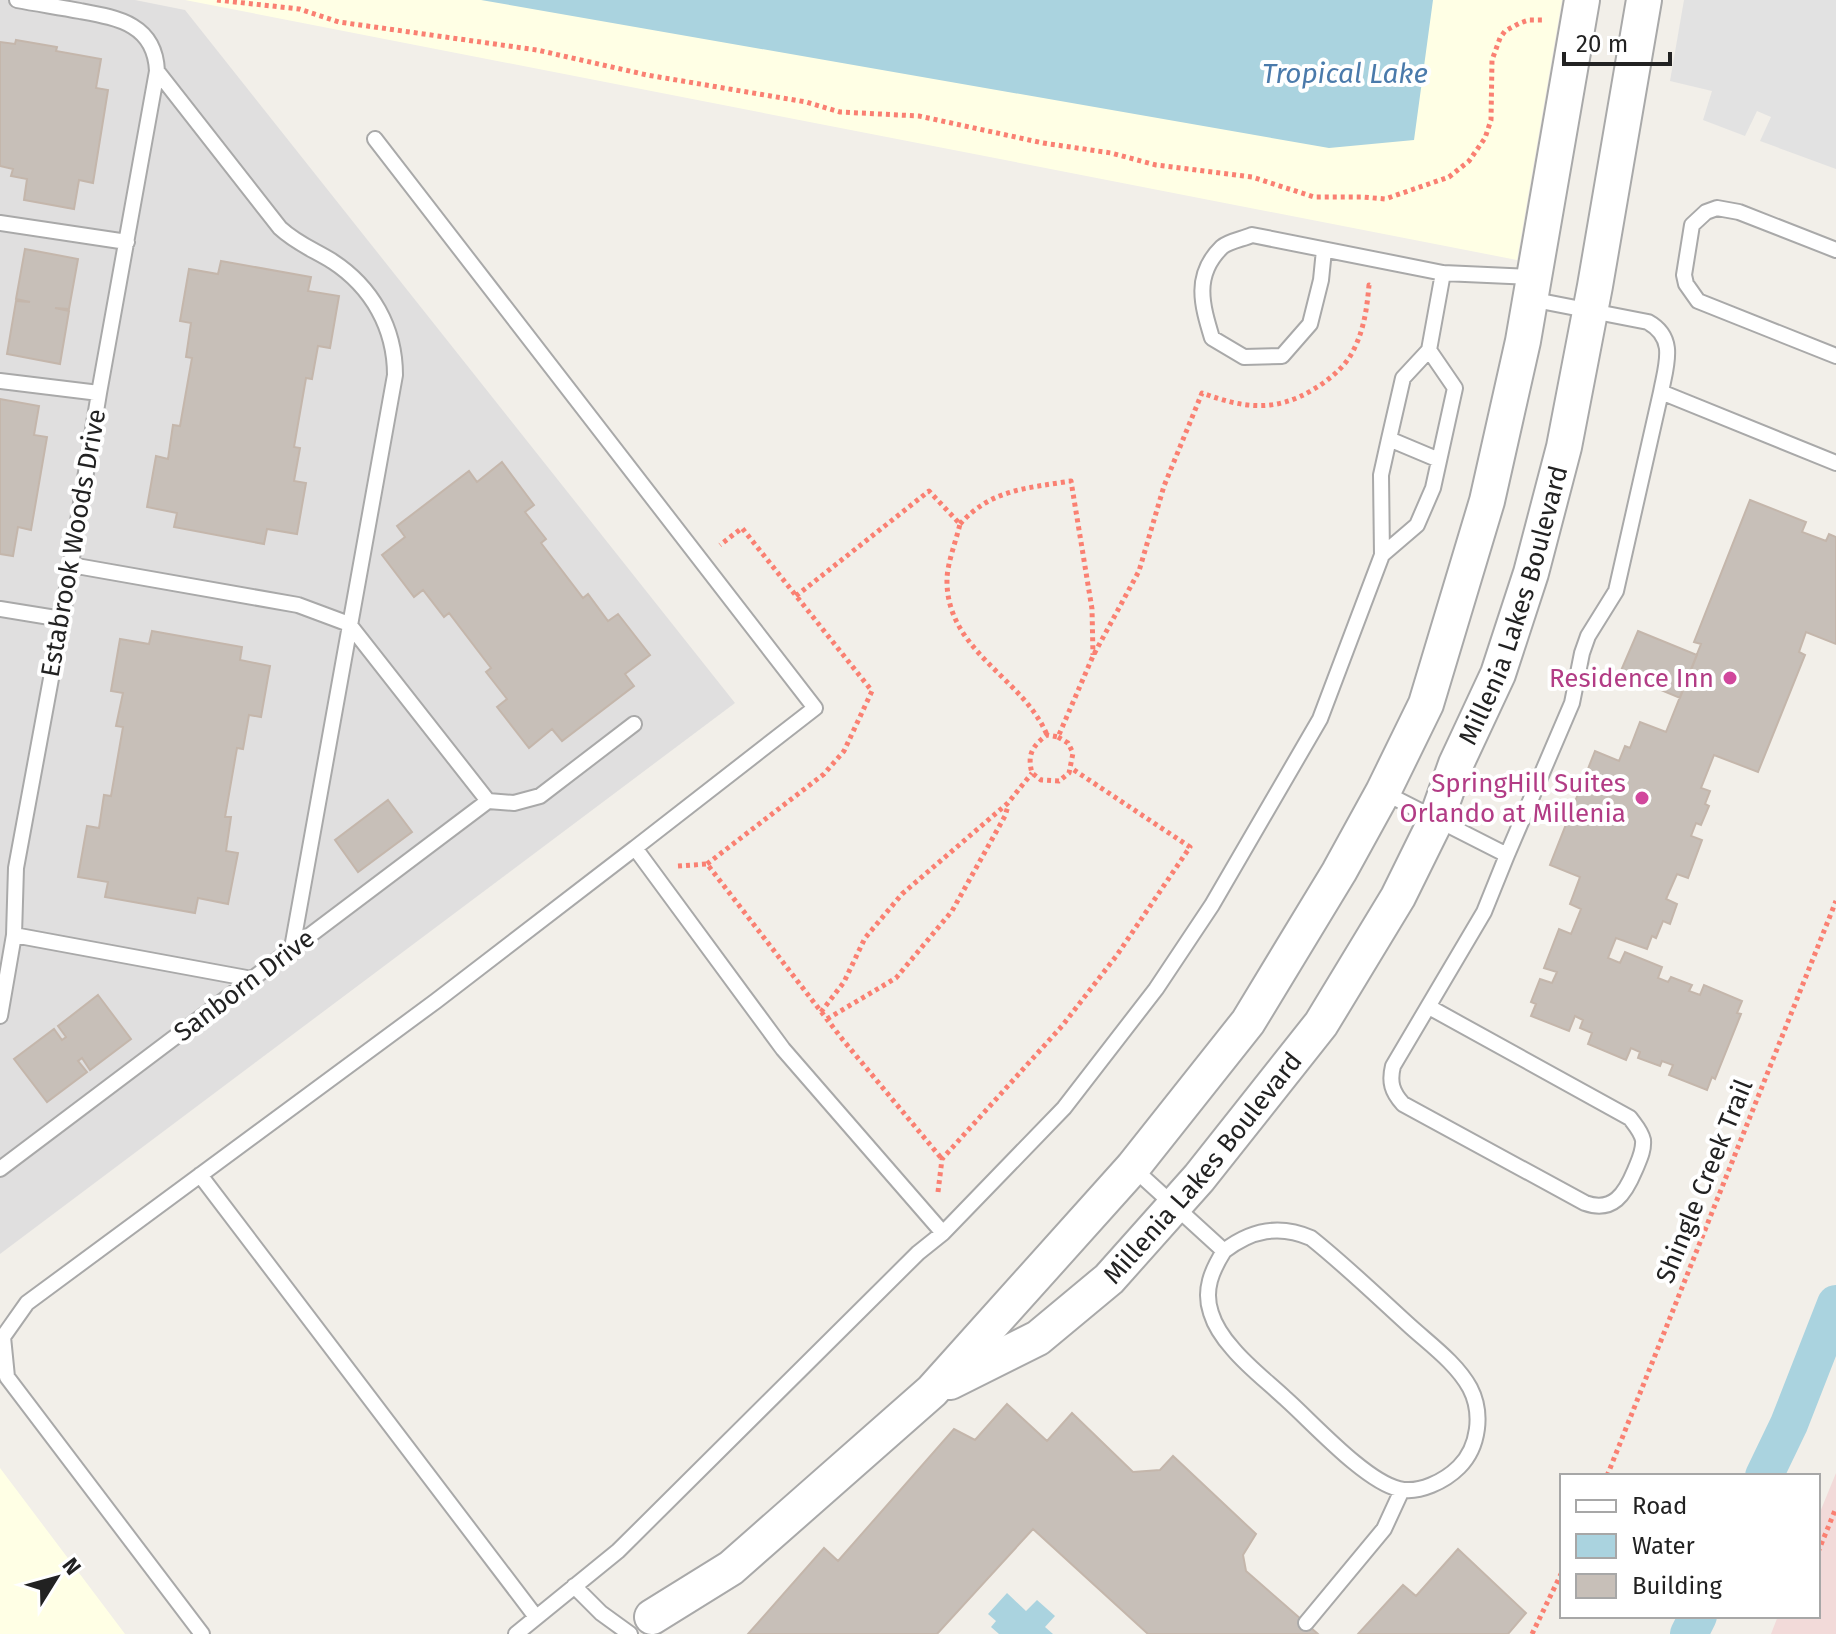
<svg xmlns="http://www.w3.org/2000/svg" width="1836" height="1634" font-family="'Fira Sans',sans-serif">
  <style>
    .residential { fill: #e0dfdf }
    .commercial { fill: #f2dad9 }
    .education { fill: #ffffe5 }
    .parking { fill: #e2e2e2 }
    .water { fill: #aad3df }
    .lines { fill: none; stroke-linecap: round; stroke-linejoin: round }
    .canal { stroke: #aad3df; stroke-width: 38 }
    .building { fill: #c7bfb8; stroke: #c4b6ab; stroke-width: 2 }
    .service-casing { stroke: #a9a9a9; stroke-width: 18 }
    .tertiary-casing { stroke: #a9a9a9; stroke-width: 38 }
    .path { stroke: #fa8072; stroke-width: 5; stroke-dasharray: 4 4; stroke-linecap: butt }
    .service { stroke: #fff; stroke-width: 14 }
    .tertiary { stroke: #fff; stroke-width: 34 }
    .hotel-dot { fill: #d1479c; stroke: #fff; stroke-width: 3 }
    .labels { text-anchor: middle; stroke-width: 8; stroke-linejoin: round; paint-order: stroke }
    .street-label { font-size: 26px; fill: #222; stroke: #fff }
    .hotel-label { font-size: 26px; fill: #b23c85; stroke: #fff; text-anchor: end }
    .water-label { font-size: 28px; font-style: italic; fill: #4a7aab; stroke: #fff }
  </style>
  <rect width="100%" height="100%" fill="#f2efe9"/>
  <path class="residential" d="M0,0H135L185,10L735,703L0,1254Z"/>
  <path class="commercial" d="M1836,1473V1634H1771L1778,1616H1818V1517Z"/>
  <path class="education" d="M185,0H1562L1517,260Z
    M0,1468L125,1634H0Z"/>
  <path class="parking" d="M1684,0H1836V169L1760,141L1771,117L1757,111L1745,136L1703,120L1712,91L1670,81Z"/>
  <path class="water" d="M481,0H1433L1414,140L1329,148Z
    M1007,1593L1026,1611L1037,1600L1055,1616L1045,1627L1053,1634H999L991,1627L996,1621L988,1614Z"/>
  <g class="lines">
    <path class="canal" d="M1764,1476L1789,1424L1836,1304
      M1689,1634L1698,1616"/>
  </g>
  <path class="building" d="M16,40L57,47L56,51L101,59L96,88L108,90L93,183L79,180L74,209L24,200L27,179L11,176L13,169L0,166V42L15,44Z
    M25,249L78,259L69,309L55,308L69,311L60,364L7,354L16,301L30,302L16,299Z
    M221,261L311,277L308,291L339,296L330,348L318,346L312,379L306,378L294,447L300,448L294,481L306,483L297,534L267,529L264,544L174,527L177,513L147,507L156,456L168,459L173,425L180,426L192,358L186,357L191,323L180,321L189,269L218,274Z
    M0,399L39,406L34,435L47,437L31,530L18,527L13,556L0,554Z
    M502,462L534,505L525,512L546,539L541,543L583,598L588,594L608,621L618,614L650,655L625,674L634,686L562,741L552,729L529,748L497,707L507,699L486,672L491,668L449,613L444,617L423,590L414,597L382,555L405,537L397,526L469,471L477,482Z
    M1750,500L1806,522L1802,532L1826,541L1829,534L1836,537V644L1806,632L1799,652L1805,655L1758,772L1714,755L1701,788L1710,791L1705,804L1709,806L1701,825L1696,823L1691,836L1702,840L1688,878L1677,874L1666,899L1677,904L1670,924L1663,921L1656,938L1652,936L1647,949L1616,938L1608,958L1620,963L1625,952L1662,967L1658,978L1668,982L1671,977L1692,985L1689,991L1700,995L1704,985L1742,1001L1737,1013L1741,1014L1715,1079L1712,1077L1707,1090L1669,1075L1673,1065L1662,1061L1660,1066L1638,1058L1640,1052L1631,1048L1626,1060L1588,1044L1592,1033L1580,1028L1583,1020L1575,1016L1569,1031L1531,1016L1536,1004L1531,1002L1540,979L1552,983L1557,972L1544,968L1559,929L1571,934L1581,909L1570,904L1580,877L1550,865L1595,751L1619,761L1625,746L1630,748L1640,722L1666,732L1701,644L1694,642Z
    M152,631L242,647L240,660L270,666L261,717L249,715L243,749L237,748L225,817H231L226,851L238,853L228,904L198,898L195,913L105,897L108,882L78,877L87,826L99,828L104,795L111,796L123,727L116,726L123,693L111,691L120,639L149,644Z
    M1638,631L1697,655L1680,698L1620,673Z
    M388,800L412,832L358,872L335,840Z
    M98,995L131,1039L90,1070L82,1058L78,1061L87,1072L47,1102L14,1059L54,1029L62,1040L66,1037L58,1026Z
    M1007,1404L1047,1441L1072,1413L1133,1472L1160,1470L1173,1456L1256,1534L1243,1555L1246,1571L1318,1634H1148L1033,1529L937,1634H748L824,1548L838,1561L954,1429L975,1440Z
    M1458,1549L1526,1613L1508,1634H1358L1403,1585L1416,1596Z"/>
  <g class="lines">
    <g class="service-casing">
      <path id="service" d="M157,71L280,228C296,243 314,250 332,261C372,287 395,328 395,375L292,948
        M375,139L815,708L635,848L783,1049L943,1233L1064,1108L1156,989L1212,905L1320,719L1382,555L1381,475L1389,439L1403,378L1429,350L1443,273
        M0,223L127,242
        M1324,250L1321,280L1310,324L1282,356L1244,357L1212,338C1202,305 1193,275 1222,247C1229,241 1243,239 1252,235L1443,273L1533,277
        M1836,250L1739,212L1717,208L1706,212L1692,225L1684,275L1686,284L1698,301L1836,356
        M1530,299L1648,322C1677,338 1666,365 1661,392L1836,463
        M0,381L99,393
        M1389,439L1439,460
        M1382,555L1417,525L1433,488L1455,388L1429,350
        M71,565L298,605L349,624L488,801L514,803L540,796L634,724
        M0,609L62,619
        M1383,792L1507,855L1572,703L1582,653L1588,636L1616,591L1661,392
        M14,935L252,979
        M1429,1007L1630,1118C1635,1125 1641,1131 1643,1140C1644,1151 1639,1160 1635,1170C1625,1194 1613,1213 1585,1203L1403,1104C1392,1092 1389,1082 1393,1066L1484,912L1507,855
        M0,1016L14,935L16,868L62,619L99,393L157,71C155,24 118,18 80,11C59,7 38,4 17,0
        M1133,1168L1224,1251C1212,1270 1203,1290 1211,1313C1215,1326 1224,1339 1233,1349C1248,1367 1269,1383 1286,1399C1313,1423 1365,1481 1399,1489C1419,1494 1445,1481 1459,1467C1479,1447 1483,1413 1470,1388C1457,1364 1431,1345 1411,1327C1378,1297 1346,1266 1311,1238C1279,1224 1251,1230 1224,1251
        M0,1169L488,801
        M200,1175L536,1617
        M574,1586L601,1613L630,1634
        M1306,1623L1384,1529L1402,1490
        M202,1634L7,1377L3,1337L27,1303L436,1001L635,848
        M516,1634L618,1551L918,1253L943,1233"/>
    </g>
    <g class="tertiary-casing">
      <g id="tertiary">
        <path id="s1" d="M950,1382L1038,1338L1109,1279L1199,1178L1321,1024L1398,897L1436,820L1456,764L1498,674L1531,573L1564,447L1595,286L1644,0"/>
        <path d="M652,1617L731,1568L932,1391L1133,1167L1248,1022L1339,872L1383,792L1426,704L1487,501L1523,341L1582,0"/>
      </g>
    </g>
    <path class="path" d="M217,0L299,9L339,22L537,50L647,75L806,102L840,112L919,116L1043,143L1111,153L1156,165L1252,177L1314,197H1363L1385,199L1449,177L1469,161L1485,138L1491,120L1492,60L1500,38L1505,31L1520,23L1529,20H1545
      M960,524C991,489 1028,488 1071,481L1092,609L1093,655
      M796,596L929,491L960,524C956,541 948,561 947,578C945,651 1023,677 1047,735
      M1058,737L1068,743L1073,753L1069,773L1059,781L1041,780L1032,773C1027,755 1032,746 1047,735L1058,737L1093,656L1139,571L1164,486L1202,393C1243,408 1275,413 1314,389C1329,380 1345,367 1353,351C1364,330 1367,308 1369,285L1371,286
      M707,864L824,774L844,751L872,691L742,528L720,545
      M678,866L707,864L843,1040L942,1159
      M821,1012L844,982L865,938L902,894L1008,803L1032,773
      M827,1019L896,978L952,911L1005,816L1008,806
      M938,1192L942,1159L1062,1026L1117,955L1190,847L1071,768
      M1607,1476L1836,901
      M1818,1552L1836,1508
      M1532,1634L1562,1572"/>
    <use href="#service" class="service"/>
    <use href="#tertiary" class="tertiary"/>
  </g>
  <g class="hotel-dot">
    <circle cx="1730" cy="678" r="8"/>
    <circle cx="1642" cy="798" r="8"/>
  </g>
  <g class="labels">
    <g class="street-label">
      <text transform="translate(73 543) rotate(-80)" y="9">Estabrook Woods Drive</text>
      <text dy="9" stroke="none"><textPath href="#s1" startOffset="986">Millenia Lakes Boulevard</textPath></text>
      <text transform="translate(244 985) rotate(-37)" y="9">Sanborn Drive</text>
      <text dy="9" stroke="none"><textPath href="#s1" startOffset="336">Millenia Lakes Boulevard</textPath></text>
      <text transform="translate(1704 1181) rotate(-68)" y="9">Shingle Creek Trail</text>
    </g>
    <g class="hotel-label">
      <text x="1714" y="687">Residence Inn</text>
      <text x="1626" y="792">SpringHill Suites<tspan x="1626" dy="30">Orlando at Millenia</tspan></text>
    </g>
    <g class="water-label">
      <text x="1345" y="83">Tropical Lake</text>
    </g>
  </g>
  <rect x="1560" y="1474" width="260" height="144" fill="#ffffff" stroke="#a7a7a7" stroke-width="2"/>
  <rect x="1576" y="1500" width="40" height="12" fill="#ffffff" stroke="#a7a7a7" stroke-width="2"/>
  <text x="1632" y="1514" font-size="24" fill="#222222">Road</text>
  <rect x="1576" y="1534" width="40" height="24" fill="#aad3df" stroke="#a7a7a7" stroke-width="2"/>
  <text x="1632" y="1554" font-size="24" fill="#222222">Water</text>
  <rect x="1576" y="1574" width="40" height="24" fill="#c7bfb8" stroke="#a7a7a7" stroke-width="2"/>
  <text x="1632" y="1594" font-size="24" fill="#222222">Building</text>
  <g transform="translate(56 1578) rotate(53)" stroke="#ffffff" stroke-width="6" paint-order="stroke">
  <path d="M0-6L14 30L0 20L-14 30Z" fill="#222222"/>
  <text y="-12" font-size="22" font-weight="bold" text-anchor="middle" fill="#222222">N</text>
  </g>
  <path d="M1564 52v12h106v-12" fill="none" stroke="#222222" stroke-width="4"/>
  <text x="1576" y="52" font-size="24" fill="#222222" stroke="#ffffff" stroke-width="6" paint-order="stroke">20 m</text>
</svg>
